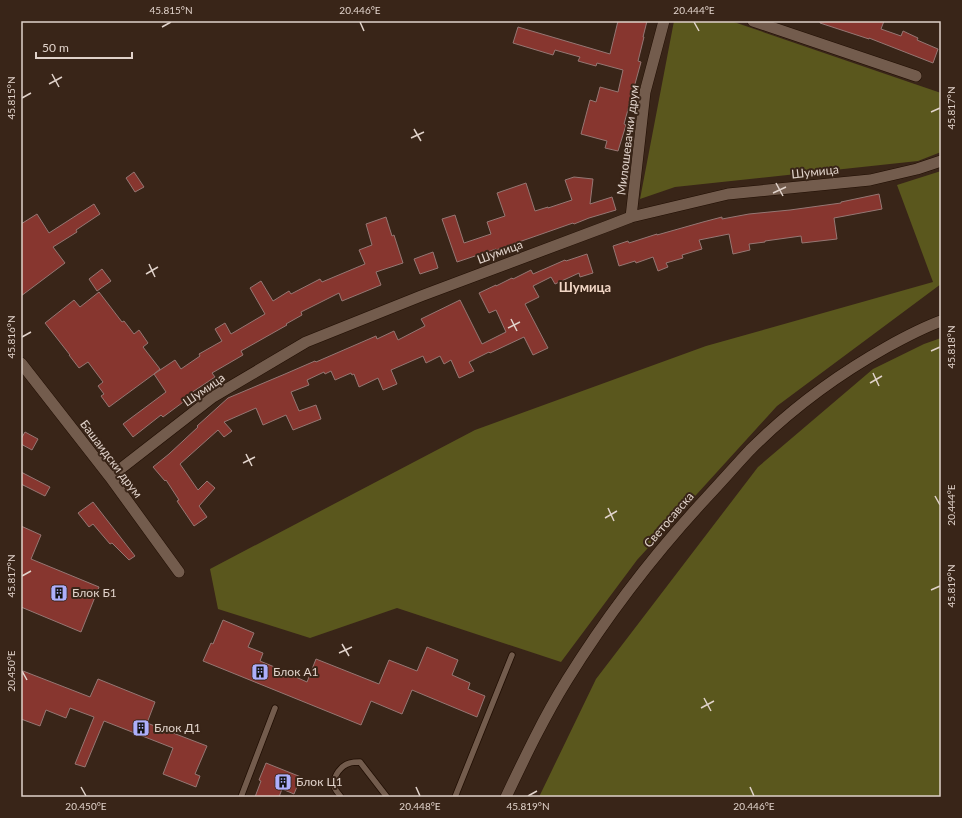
<svg xmlns="http://www.w3.org/2000/svg" width="962" height="818" font-family="Lato,sans-serif">
  <style>
    .green { fill: #5a571d }
    .building { fill: #87362f; stroke: #957773 }
    .lines { fill: none; stroke-linecap: round; stroke-linejoin: round }
    .service-casing { stroke: #200e03; stroke-width: 7 }
    .minor-casing { stroke: #200e03; stroke-width: 12 }
    .secondary-casing { stroke: #200e03; stroke-width: 12 }
    .service { stroke: #735c4d; stroke-width: 5.5 }
    .minor { stroke: #735c4d; stroke-width: 11 }
    .secondary { stroke: #735c4d; stroke-width: 11 }
    .ticks { fill: none; stroke: #e0d2ca; stroke-width: 1.5 }
    .labels { text-anchor: middle; stroke-width: 4; stroke-linejoin: round; paint-order: stroke }
    .street-label { font-size: 12px; fill: #e0d2ca; stroke: #392518 }
    .poi-label { font-size: 12px; fill: #e0d2ca; stroke: #392518; text-anchor: start }
    .neighbourhood-label { font-size: 13px; font-weight: bold; fill: #f1d6c5; stroke: #392518 }
    .neatline { fill: none; stroke: #e0d2ca; stroke-width: 1.5 }
    .ticks-label { font-size: 10px; text-anchor: middle; fill: #e0d2ca }
  </style>
  <rect width="100%" height="100%" fill="#392518"/>
  <path class="green" d="M674,21H731L941,93V152L918,161L675,187L640,199Z
    M941,171V284L777,406L637,560L561,662L397,608L310,638L218,609L210,569L475,430L706,346L933,282L897,185Z
    M941,338V797H539L596,679L758,467L873,369L924,344Z"/>
  <path class="building" d="M618,21H647L643,37H644L638,61L641,62L624,124L626,125L618,151L605,148L607,141L581,134L590,100L596,102L600,87L618,92L623,70L597,63L596,66L578,61L580,57L555,50L553,55L513,43L518,27L610,54Z
    M820,21H884L881,29L901,36L903,31L918,38L917,40L938,49L933,63L869,38V39L820,23Z
    M134,172L144,187L135,192L126,178Z
    M574,177L593,179L590,204L612,197L616,210L589,218L574,224L573,223L496,250V249L457,262L442,219L455,215L464,243L491,234L487,222L505,216L497,193L526,183L535,211L548,207V208L572,200L565,180Z
    M879,194L882,209L834,218L837,239L802,243L801,236L765,241V242L749,244L750,250L733,254L729,234L699,240L702,249L682,255L683,258L666,263L668,267L658,271L653,257L636,263L635,261L619,266L613,246L628,241L629,243L657,234V235L703,222L722,217V219L749,214L790,210L841,203V202Z
    M94,204L100,214L76,230L77,232L53,247L65,263L21,296V224L37,214L49,233Z
    M386,217L392,236L394,235L403,263L376,272L381,285L342,301L339,293L301,312L302,315L286,324L287,325L241,351L243,355L212,373L215,377L188,395L190,397L163,417L161,415L133,437L123,424L166,392L154,374L109,407L101,396L104,394L98,386L103,382L88,362L79,368L69,355H70L45,323L74,300L80,307L99,292L122,322L124,321L134,334L139,330L148,343L143,347L160,369L154,374L175,360L181,369L200,356L199,354L222,341L215,329L225,323L231,334L265,314L250,288L261,281L273,301L289,291L291,294L320,279L322,282L365,264L359,250L372,245L366,224Z
    M433,252L438,268L420,274L414,259Z
    M587,254L593,273L580,277L579,273L555,284L551,277L533,286L539,297L525,304L548,348L533,355L524,337L490,353L489,352L469,362L474,371L459,378L451,360L444,364L440,356L426,363L423,356L391,370L397,384L383,390L378,378L359,387L354,374L352,375L351,373L335,380L331,371L325,374L324,372L307,380L309,385L291,392L299,411L316,405L321,419L293,430L286,415L263,425L256,408L224,422L232,431L224,437L218,430L180,464L198,490L207,481L215,488L199,506L207,517L194,526L177,501L179,500L166,480L165,481L153,467L169,454L198,427L197,426L228,398L285,374L315,361L316,362L376,336L377,339L394,331L398,340L425,326L421,319L460,300L482,344L506,332L496,310L489,313L479,293L496,285V286L512,278L513,279L531,270L533,274L565,260L566,261Z
    M102,269L111,281L97,291L89,279Z
    M25,432L38,439L32,450L21,444V439Z
    M21,472L50,487L45,496L21,484Z
    M93,502L135,556L129,560L112,543L110,544L93,524L89,527L78,513Z
    M21,526L41,535L31,559L99,587L81,632L21,607Z
    M223,620L254,633L248,647L263,653L260,661L289,673V674L307,682L316,659L379,684L389,660L417,671L427,647L458,660L452,675L470,683L468,689L485,696L477,717L412,690L402,714L371,701L361,725L203,661L211,643L213,644Z
    M23,671L90,697L98,679L155,702L147,723L207,746L195,774L200,776L196,787L163,774L173,748L104,721L85,767L75,764L94,717L70,708L66,718L46,710L40,726L21,719V677Z
    M266,763L301,777L294,794L282,789L279,797H255L261,781L259,780Z"/>
  <g class="lines">
    <g class="service-casing">
      <path id="service" d="M241,797L275,708
        M341,797C339,794 335,790 334,786C333,776 341,765 350,763C353,762 357,762 360,762L387,797
        M455,797L512,655"/>
    </g>
    <g class="minor-casing">
      <path id="minor" d="M753,21L916,76
        M631,217L645,92L664,21
        M21,363L110,477L179,572
        M110,477L213,397L306,342L421,296L605,227L631,217L728,194L870,180L917,169L941,161"/>
    </g>
    <g class="secondary-casing">
      <path id="secondary" d="M506,797C525,757 544,717 567,680C608,614 655,553 708,496C722,481 736,465 750,450C791,409 837,375 887,347C905,337 922,328 941,321"/>
    </g>
    <use href="#service" class="service"/>
    <use href="#minor" class="minor"/>
    <use href="#secondary" class="secondary"/>
  </g>
  <path class="ticks" d="M360,22L364,31M694,22L699,31M162,27L171,22M52,74L59,87M49,84L62,77M22,98L31,93M931,112L940,108M414,129L421,141M411,138L424,132M776,183L783,196M773,193L786,187M149,264L155,277M146,274L158,267M511,319L517,331M508,328L520,322M22,337L31,332M931,351L940,347M873,373L879,386M870,383L882,376M246,454L252,466M243,463L255,457M935,496L940,505M608,508L614,521M605,518L617,511M22,576L31,571M931,590L940,586M342,644L349,656M339,653L352,647M22,671L27,680M704,698L711,711M701,708L714,701M81,787L86,796M416,787L420,796M750,787L754,796M528,796L537,791"/>
  <defs>
    <g id="building-square" transform="scale(0.9)"><rect x="-9" y="-9" width="18" height="18" rx="4" fill="#adaffb" stroke="#392518"/><path d="M-4-6H4V6H1V3H-1V6H-4ZM-2.5-4.3h1.7v1.8h-1.7ZM.8-4.3h1.7v1.8H.8ZM-2.5-1h1.7V.8h-1.7ZM.8-1h1.7V.8H.8Z" fill="#111"/></g>
  </defs>
  <g fill-rule="evenodd">
    <use href="#building-square" x="59" y="593"/>
    <use href="#building-square" x="260" y="672"/>
    <use href="#building-square" x="141" y="728"/>
    <use href="#building-square" x="283" y="782"/>
  </g>
  <g class="labels">
    <g class="street-label">
      <text transform="translate(628 140) rotate(-83)" y="4">Милошевачки друм</text>
      <text transform="translate(815 172) rotate(-6)" y="4">Шумица</text>
      <text transform="translate(500 252) rotate(-20)" y="4">Шумица</text>
      <text transform="translate(204 390) rotate(-35)" y="4">Шумица</text>
      <text transform="translate(111 459) rotate(53)" y="4">Башаидски друм</text>
      <text transform="translate(669 520) rotate(-49)" y="4">Светосавска</text>
    </g>
    <g class="poi-label">
      <text x="72" y="597">Блок Б1</text>
      <text x="273" y="676">Блок А1</text>
      <text x="154" y="732">Блок Д1</text>
      <text x="296" y="786">Блок Ц1</text>
    </g>
    <g class="neighbourhood-label">
      <text x="585" y="292">Шумица</text>
    </g>
  </g>
  <rect width="962" height="818" fill="none" stroke="#392518" stroke-width="44"/>
  <path d="M36 52v6h96v-6" fill="none" stroke="#e0d2ca" stroke-width="2"/>
  <text x="42" y="52" font-size="12" fill="#e0d2ca" stroke="#392518" stroke-width="3" paint-order="stroke">50 m</text>
  <rect x="22" y="22" width="918" height="774" class="neatline"/>
  <g class="ticks-label">
    <text x="171" y="14">45.815°N</text>
    <text x="360" y="14">20.446°E</text>
    <text x="694" y="14">20.444°E</text>
    <text transform="translate(11 98) rotate(-90)" y="4">45.815°N</text>
    <text transform="translate(951 108) rotate(-90)" y="4">45.817°N</text>
    <text transform="translate(11 337) rotate(-90)" y="4">45.816°N</text>
    <text transform="translate(951 347) rotate(-90)" y="4">45.818°N</text>
    <text transform="translate(951 505) rotate(-90)" y="4">20.444°E</text>
    <text transform="translate(11 576) rotate(-90)" y="4">45.817°N</text>
    <text transform="translate(951 586) rotate(-90)" y="4">45.819°N</text>
    <text transform="translate(11 671) rotate(-90)" y="4">20.450°E</text>
    <text x="86" y="810">20.450°E</text>
    <text x="420" y="810">20.448°E</text>
    <text x="528" y="810">45.819°N</text>
    <text x="754" y="810">20.446°E</text>
  </g>
</svg>
